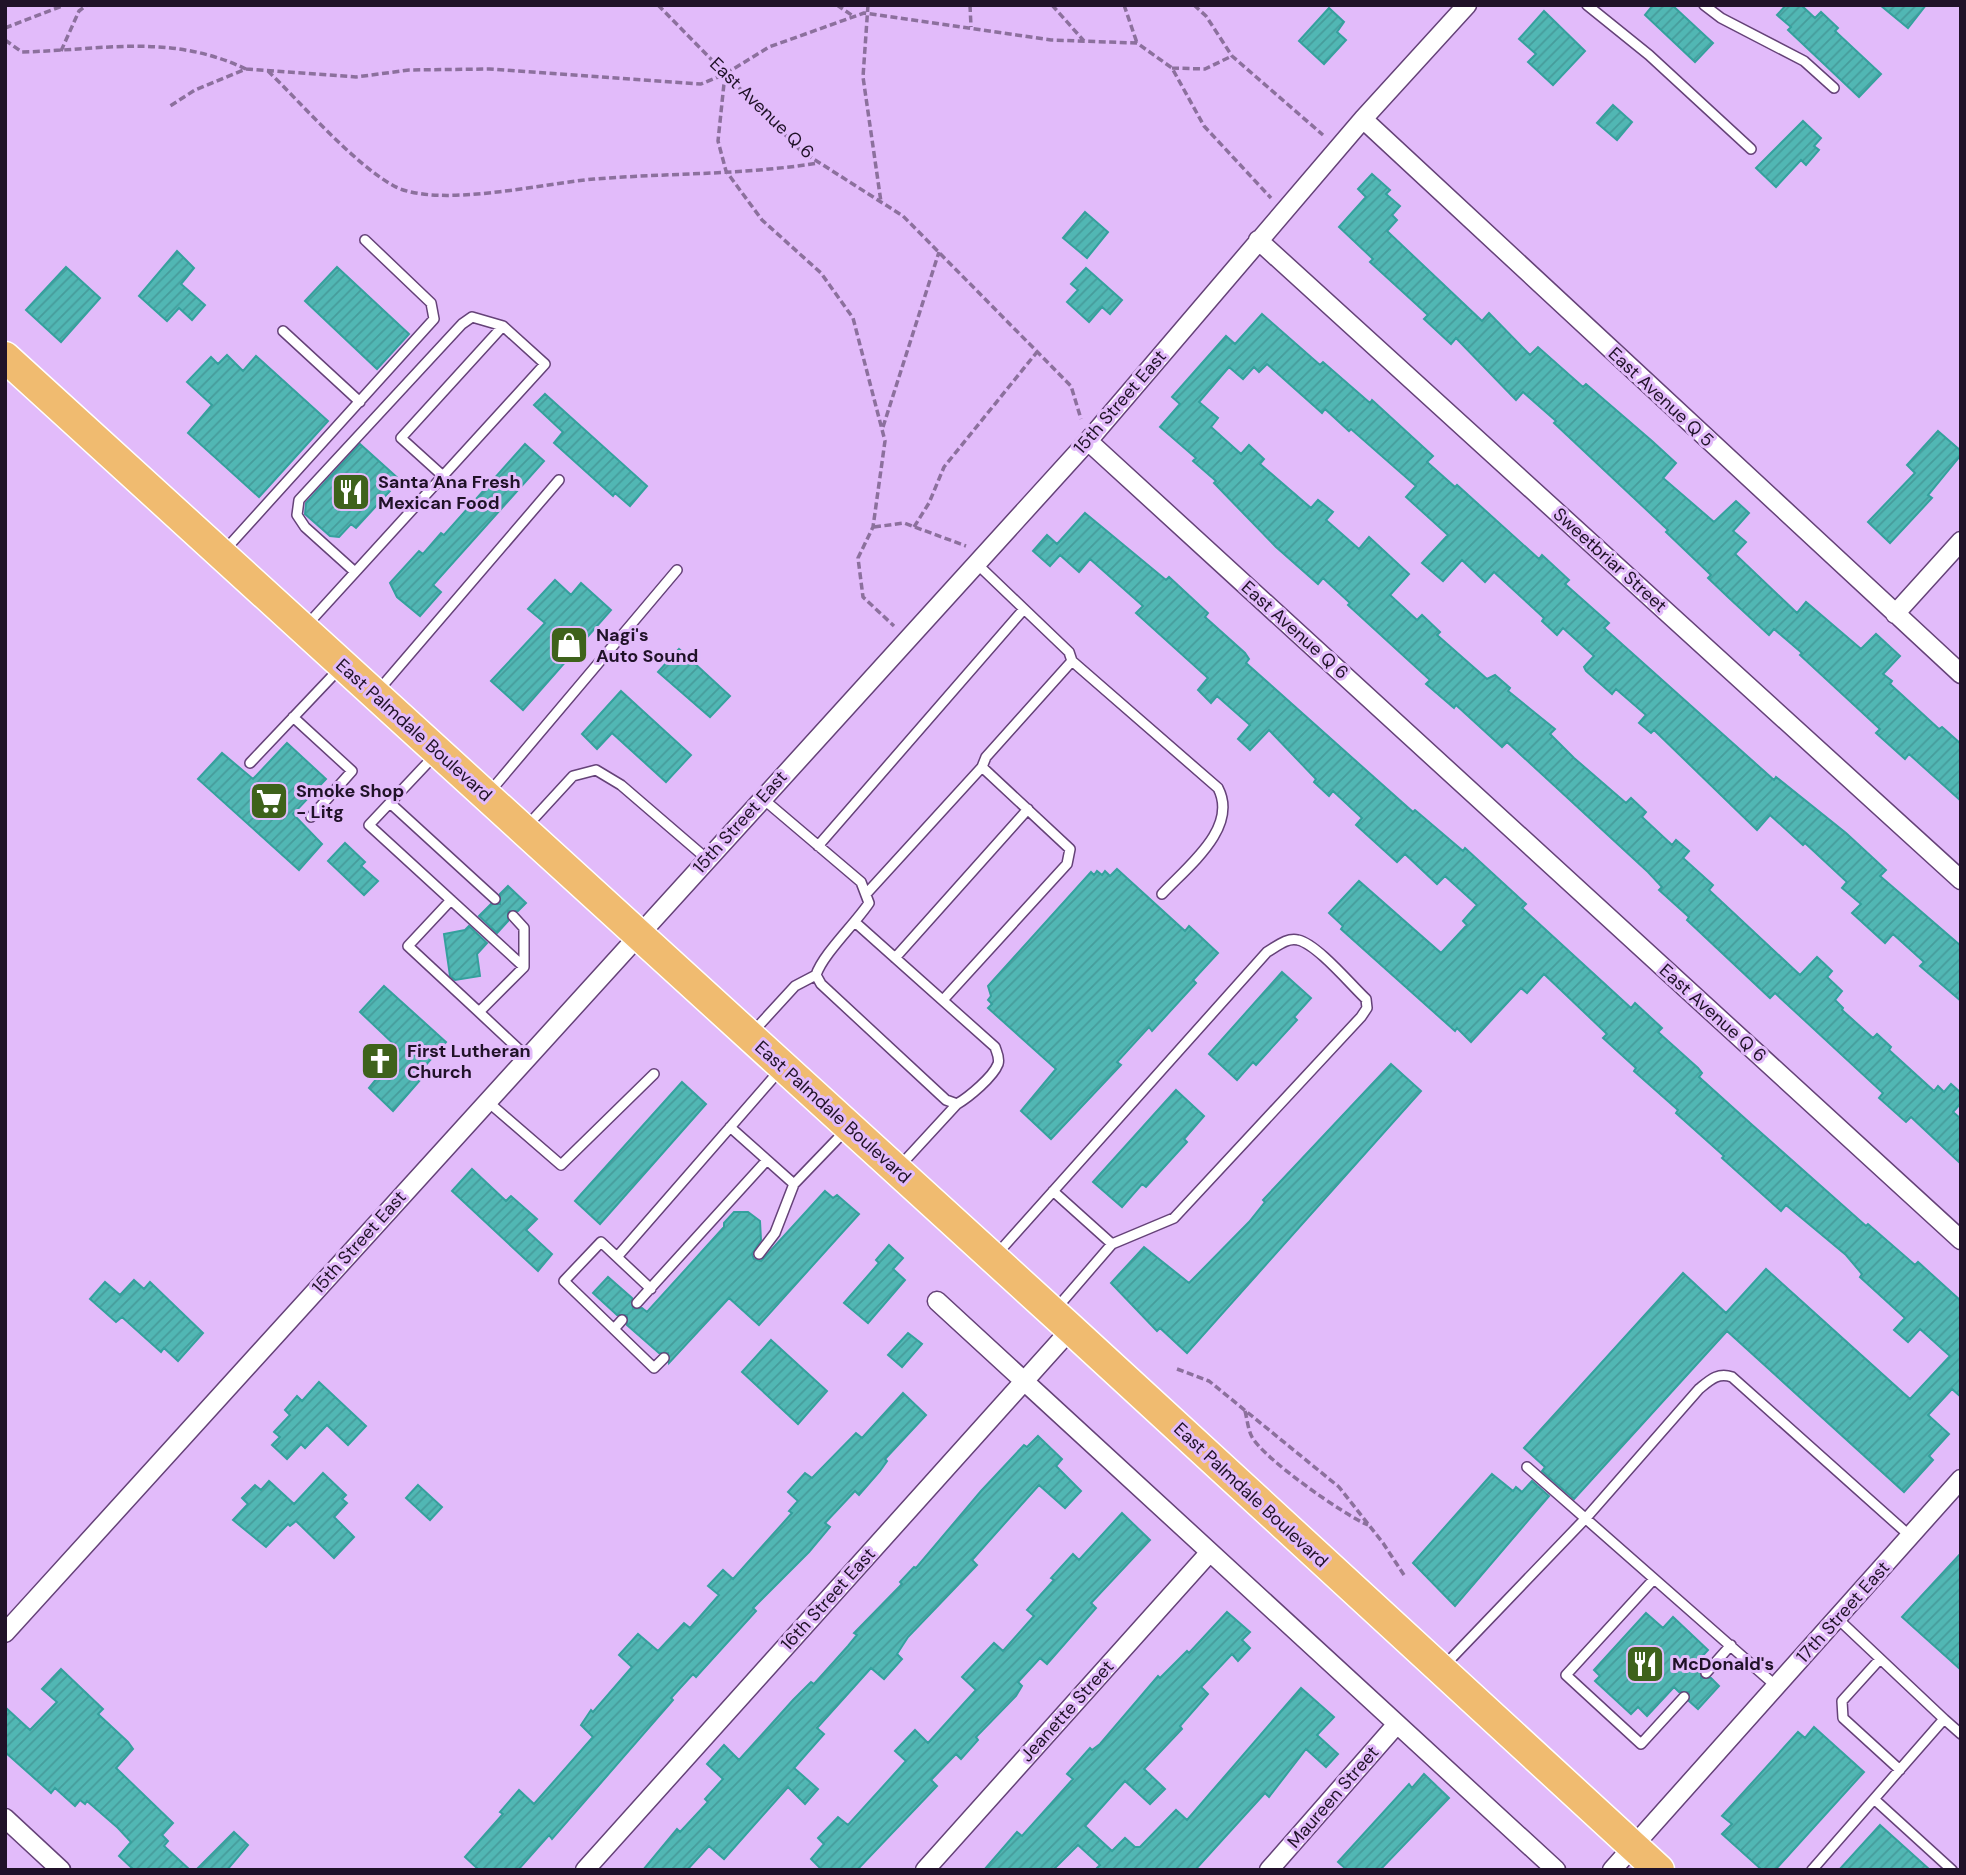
<svg xmlns="http://www.w3.org/2000/svg" width="1966" height="1875" font-family="'DM Sans',sans-serif">
  <style>
    .building { fill: url(#building-hatch); stroke: #35a09d; stroke-width: 2 }
    .lines { fill: none; stroke-linecap: round; stroke-linejoin: round }
    .service-casing { stroke: #654278; stroke-width: 12 }
    .minor-casing { stroke: #654278; stroke-width: 21 }
    .trunk-casing { stroke: #fff; stroke-width: 33 }
    .path { stroke: #8c709d; stroke-width: 3.5; stroke-dasharray: 7 3.5; stroke-linecap: butt }
    .service { stroke: #fff; stroke-width: 9 }
    .minor { stroke: #fff; stroke-width: 18 }
    .trunk { stroke: #f0bb70; stroke-width: 30 }
    .labels { text-anchor: middle; stroke-width: 6; stroke-linejoin: round; paint-order: stroke }
    .street-label { font-size: 18px; fill: #201228; stroke: #e2bbfa }
    .poi-label { font-size: 18px; font-weight: bold; fill: #201228; stroke: #e2bbfa; text-anchor: start }
  </style>
  <defs>
    <pattern id="building-hatch" width="6" height="6" patternUnits="userSpaceOnUse" patternTransform="scale(1.75)"><rect width="6" height="6" fill="#51b7b4"/><path d="M-1 1l2-2M0 6l6-6M5 7l2-2" fill="none" stroke="#469c9b"/></pattern>
  </defs>
  <rect width="100%" height="100%" fill="#e2bbfa"/>
  <path class="building" d="M1653,5H1672L1713,43L1695,62L1645,15Z
    M1786,5H1801L1815,18L1821,12L1838,28L1835,31L1881,74L1859,97L1788,30L1791,27L1777,15Z
    M1880,5H1926L1908,28Z
    M1329,8L1344,22L1337,32L1346,40L1324,64L1299,41Z
    M1544,11L1585,51L1553,85L1528,62L1536,54L1519,39Z
    M1613,105L1632,122L1617,140L1597,123Z
    M1803,121L1821,138L1814,146L1819,150L1806,165L1801,160L1776,187L1756,168Z
    M1372,174L1390,190L1386,194L1400,206L1392,215L1397,220L1387,231L1482,321L1489,313L1530,355L1538,347L1583,387L1586,384L1652,441L1676,463L1663,478L1714,522L1736,501L1749,513L1733,531L1746,542L1735,554L1797,613L1806,602L1861,649L1876,634L1900,656L1883,674L1892,681L1890,684L1939,729L1942,727L1961,744V801L1909,754L1905,759L1876,733L1880,729L1800,655L1802,653L1774,629L1769,635L1729,598L1708,578L1711,575L1666,532L1668,530L1554,423L1556,421L1523,392L1516,400L1456,338L1451,344L1424,319L1428,315L1370,262L1373,259L1339,227L1366,197L1358,189Z
    M1085,212L1108,232L1087,258L1063,238Z
    M177,251L194,268L181,284L205,305L192,320L179,308L167,321L139,296Z
    M66,267L100,298L61,342L26,310Z
    M337,267L409,334L377,369L305,301Z
    M1086,268L1122,300L1110,314L1102,307L1089,322L1067,302L1078,290L1071,284Z
    M1262,314L1320,365L1323,362L1370,403L1372,400L1433,456L1427,462L1455,487L1457,485L1539,559L1542,555L1569,580L1565,584L1609,623L1604,628L1774,780L1776,777L1846,833L1886,870L1880,876L1961,946V1001L1920,966L1924,962L1893,934L1885,943L1852,913L1861,904L1842,888L1847,882L1805,843L1803,845L1770,815L1757,830L1654,730L1651,733L1639,723L1646,715L1616,689L1612,694L1586,671L1584,667L1594,656L1563,628L1557,635L1542,621L1544,618L1494,572L1485,582L1462,560L1443,581L1422,563L1448,535L1406,497L1416,486L1351,429L1349,431L1325,409L1322,413L1267,364L1259,372L1254,367L1243,379L1229,367L1199,402L1218,418L1211,427L1241,454L1249,445L1264,459L1260,464L1311,508L1318,500L1333,512L1326,520L1359,549L1369,537L1409,574L1390,595L1417,620L1422,615L1440,632L1437,635L1487,679L1495,675L1510,688L1508,691L1555,729L1550,734L1574,758L1626,803L1631,798L1646,812L1642,817L1672,845L1676,840L1689,851L1683,858L1713,885L1709,890L1800,975L1817,957L1832,971L1827,977L1842,991L1835,1000L1843,1008L1842,1010L1873,1038L1877,1034L1891,1047L1889,1050L1934,1091L1938,1086L1944,1092L1951,1084L1961,1093V1103L1953,1112L1961,1119V1164L1911,1117L1906,1122L1879,1098L1883,1093L1775,993L1770,998L1687,920L1689,917L1659,890L1662,887L1648,872L1507,742L1502,747L1456,705L1454,708L1426,684L1430,680L1348,605L1350,603L1323,578L1318,584L1276,547L1214,483L1216,481L1193,461L1196,458L1160,427L1180,404L1172,397L1226,336L1235,344Z
    M227,355L243,371L256,356L328,421L259,497L188,433L212,405L187,382L211,357L218,364Z
    M545,394L647,486L630,506L615,493L613,496L554,443L563,432L534,405Z
    M1938,431L1961,451V455L1928,495L1932,498L1890,543L1868,522L1915,473L1907,465Z
    M360,444L400,480L356,528L351,524L339,537L330,536L305,514L306,503Z
    M525,444L544,461L433,585L441,592L420,616L397,597L390,583L419,551L423,554L441,533L444,535Z
    M1085,513L1166,580L1169,577L1208,613L1205,617L1245,653L1249,659L1246,663L1413,812L1415,810L1463,851L1465,848L1526,904L1522,908L1631,1008L1635,1003L1662,1028L1658,1032L1698,1068L1702,1073L1699,1077L1750,1123L1866,1226L1868,1224L1915,1265L1918,1262L1961,1301V1397L1952,1389L1928,1415L1949,1434L1929,1456L1933,1460L1904,1492L1727,1331L1574,1499L1542,1471L1545,1467L1524,1448L1683,1273L1726,1313L1766,1269L1910,1399L1950,1356L1920,1329L1908,1342L1894,1330L1905,1318L1860,1277L1862,1274L1846,1255L1786,1205L1781,1211L1722,1158L1724,1156L1676,1113L1678,1110L1634,1071L1636,1068L1603,1038L1607,1034L1544,974L1527,993L1521,988L1471,1042L1457,1028L1455,1031L1341,929L1343,926L1329,913L1359,881L1441,953L1467,925L1463,921L1477,905L1445,876L1437,884L1405,854L1397,862L1356,825L1362,818L1333,791L1329,796L1314,782L1316,779L1269,730L1250,750L1238,739L1250,725L1217,696L1211,703L1198,690L1208,678L1136,613L1143,606L1090,559L1079,572L1060,555L1050,566L1033,551L1047,535L1057,544Z
    M555,580L571,595L581,583L611,610L523,710L491,681L545,623L528,609Z
    M679,649L730,696L710,717L658,672Z
    M621,691L691,755L666,782L612,733L597,749L582,734Z
    M287,743L326,779L293,814L322,844L299,870L198,779L222,753L253,779Z
    M345,843L365,862L361,866L378,881L364,895L328,861Z
    M1117,869L1185,931L1189,926L1218,953L1193,980L1196,983L1152,1031L1149,1027L1117,1062L1121,1065L1051,1139L1021,1111L1056,1069L988,1008L992,1004L988,1000L991,996L988,986L1091,872L1094,875L1097,871L1102,875L1105,871L1110,876Z
    M508,886L526,903L518,911H508V921L497,933L479,916L491,904H500V894Z
    M469,926L487,943L477,954L480,976L455,980L450,976L444,934L465,930Z
    M1282,972L1311,998L1294,1017L1297,1020L1256,1065L1253,1062L1237,1080L1209,1054Z
    M384,986L446,1042L424,1067L428,1071L393,1111L369,1088L400,1050L360,1012Z
    M1391,1064L1421,1091L1187,1353L1160,1328L1157,1331L1111,1283L1144,1247L1189,1283L1249,1222L1265,1202L1263,1200Z
    M682,1082L706,1104L600,1224L575,1201Z
    M1176,1090L1204,1116L1184,1139L1187,1142L1146,1187L1142,1184L1122,1207L1093,1182Z
    M472,1169L506,1201L511,1196L537,1219L526,1230L552,1254L538,1271L452,1191Z
    M825,1191L833,1198L837,1195L859,1214L759,1325L729,1298L669,1363L668,1353H659L627,1325V1315H617L593,1293L608,1277L632,1298L633,1309L642,1308L647,1312L724,1227V1223L734,1212H748L760,1221L761,1240L752,1254L754,1259L761,1261Z
    M889,1245L903,1258L893,1269L905,1280L868,1323L844,1303L879,1263L876,1260Z
    M134,1280L144,1289L150,1282L203,1333L178,1361L164,1348L161,1352L122,1317L116,1322L90,1299L105,1282L120,1295Z
    M908,1333L922,1344L902,1367L888,1355Z
    M771,1340L827,1391L798,1424L742,1372Z
    M319,1382L366,1426L348,1445L327,1425L305,1448L301,1444L287,1459L272,1445L280,1437L274,1432L290,1415L285,1410L297,1396L302,1401Z
    M903,1393L926,1415L885,1459L887,1461L880,1471L859,1495L855,1491L825,1523L830,1527L809,1552L753,1608L756,1611L696,1677L693,1674L671,1698L673,1700L552,1839L549,1835L518,1870H479L465,1857L503,1814L500,1812L519,1790L534,1804L593,1737L581,1725L591,1710L593,1712L632,1667L619,1655L638,1634L658,1651L684,1623L690,1628L719,1595L708,1586L723,1570L733,1579L792,1513L789,1511L798,1501L788,1492L805,1473L812,1478L856,1433L862,1438Z
    M1038,1436L1062,1459L1056,1466L1081,1491L1065,1508L1039,1485L972,1560L977,1565L908,1637L897,1654L902,1659L884,1679L871,1668L817,1728L824,1734L794,1768L818,1789L805,1804L788,1787L724,1859L709,1846L687,1870H643L677,1829L680,1832L708,1802L705,1799L723,1779L707,1764L724,1745L739,1760L793,1700L811,1682L814,1684L848,1646L857,1635L854,1633L902,1584L900,1582L914,1567L916,1568L981,1491L1024,1445L1027,1447Z
    M323,1473L346,1495L342,1499L347,1503L334,1517L354,1537L334,1558L296,1521L290,1526L288,1524L266,1547L233,1520L248,1504L242,1498L255,1485L261,1490L269,1481L294,1504Z
    M1492,1474L1513,1491L1516,1487L1522,1492L1532,1481L1549,1496L1455,1606L1413,1563Z
    M418,1485L442,1507L430,1520L406,1498Z
    M1122,1513L1150,1540L1091,1603L1096,1608L1047,1664L1040,1658L1018,1682L1022,1686L1016,1696L976,1737L978,1740L961,1759L956,1754L931,1780L937,1786L857,1870H822L811,1859L824,1844L818,1838L838,1817L848,1825L906,1761L895,1751L915,1730L928,1743L976,1690L962,1677L994,1643L1003,1651L1034,1616L1027,1610L1054,1580L1051,1578L1073,1554L1079,1560Z
    M1961,1553V1670L1902,1617Z
    M1227,1612L1250,1632L1242,1640L1250,1648L1238,1661L1232,1654L1201,1687L1208,1694L1180,1726L1182,1729L1144,1769L1165,1789L1150,1804L1125,1781L1085,1826L1112,1851L1125,1838L1135,1847H1140L1176,1810L1187,1820L1301,1688L1334,1717L1317,1735L1338,1754L1326,1767L1306,1749L1269,1797L1265,1793L1195,1870H1095L1100,1865L1078,1845L1053,1870H984L1017,1832L1022,1836L1073,1779L1067,1774L1090,1748L1092,1750L1100,1744L1158,1676L1160,1678L1187,1651L1189,1653Z
    M1646,1613L1663,1628L1673,1617L1708,1650L1695,1664L1701,1669V1678H1711L1719,1686L1698,1709L1689,1701V1692H1679L1674,1687L1647,1716L1638,1707L1631,1714L1595,1681L1600,1676L1594,1670Z
    M61,1669L103,1709L98,1714L128,1742L133,1749L116,1768L173,1823L162,1835L168,1841L164,1846L190,1870H134L119,1856L131,1842L118,1828L87,1801L85,1804L80,1800L75,1806L55,1788L51,1793L5,1752V1707L30,1730L57,1702L42,1689Z
    M1814,1727L1864,1772L1775,1870H1762L1722,1834L1732,1824L1722,1816L1798,1732L1805,1738Z
    M1424,1774L1449,1798L1380,1870H1347L1338,1862L1409,1784L1412,1788Z
    M1880,1825L1930,1870H1839Z
    M234,1832L248,1845L227,1870H196Z"/>
  <g class="lines">
    <g class="service-casing">
      <path id="service" d="M1587,5L1649,55L1751,149
        M1704,5L1721,18L1804,61L1834,88
        M283,331L360,402
        M225,550L434,319L431,303L365,240
        M355,572L305,527L297,515L299,500L462,324L472,317L503,326
        M307,625L545,364L503,326L401,438L443,476
        M1072,661L1218,788C1239,828 1187,867 1162,894
        M378,691L559,480
        M293,717L352,771L311,817
        M434,756L369,825L524,967L479,1012L527,1057
        M250,763L340,668
        M488,794L677,570
        M762,798L861,882L869,903C855,924 823,954 816,975L821,984L946,1100L957,1104C969,1097 993,1077 998,1064C1000,1058 997,1053 995,1047L856,923
        M390,803L495,899
        M527,826L573,776L596,770L621,785L707,859
        M818,846L1024,609
        M867,893L982,767
        M451,900L408,946L479,1012
        M513,916L524,928V967
        M895,958L1028,809
        M943,1000L1067,864L1070,849L982,767L986,757L1072,661L1069,652L976,563
        M751,1034L795,986L816,975
        M487,1101L561,1165L654,1074
        M730,1127L794,1184L845,1131
        M899,1167L957,1104
        M1053,1191L1112,1244
        M759,1254L775,1233L794,1184
        M997,1254L1267,952C1276,947 1287,937 1298,940C1317,944 1351,985 1366,999L1367,1008L1361,1017L1174,1218L1112,1244L1055,1310
        M617,1257L780,1070
        M651,1289L601,1242L564,1281L654,1368L664,1358
        M637,1303L767,1160
        M614,1329L622,1320
        M1527,1467L1776,1686
        M1654,1579L1566,1675L1641,1744L1684,1697
        M1880,1659L1842,1701L1843,1718L1900,1770
        M1444,1666L1586,1518L1699,1389C1710,1380 1718,1372 1732,1377L1910,1536
        M1706,1673L1731,1645
        M1944,1719L1961,1734
        M1874,1799L1952,1870
        M1812,1870L1944,1719L1837,1618"/>
    </g>
    <g class="minor-casing">
      <path id="minor" d="M1363,119L1961,674
        M1258,240L1961,880
        M1088,441L1961,1240
        M1895,614L1961,541
        M937,1301L1556,1870
        M5,1633L1088,441L1363,119L1467,5
        M5,1818L61,1870
        M585,1870L1071,1329
        M925,1870L1210,1552
        M1269,1870L1397,1724
        M1612,1870L1961,1479"/>
    </g>
    <g class="trunk-casing">
      <path id="trunk" d="M5,357L1071,1329L1659,1870"/>
    </g>
    <path class="path" d="M658,5L801,151L903,216L1071,386L1081,419
      M837,5L853,16
      M868,5L863,77L881,202
      M970,5L971,27
      M1052,5L1084,41
      M1124,5L1137,43
      M1194,5L1206,16L1232,56L1323,135
      M5,28L65,5
      M5,40L22,52C103,50 170,33 246,69L195,90L170,106
      M61,51L79,11L87,5
      M1172,68L1205,69L1232,56
      M246,69L356,77L409,70L489,69L701,84L725,74L769,47L864,13L1051,40L1137,43L1172,68L1204,126L1271,198
      M268,71C302,104 354,164 394,186C437,209 545,183 594,179C669,173 744,175 818,163
      M725,74L718,141L726,171L762,220L821,273L853,318L885,441L873,527L858,558L863,597L894,626
      M883,427L939,252
      M874,527L904,523L966,546
      M914,527L929,503L944,467L1037,352
      M1177,1369L1209,1381L1339,1487L1383,1543L1404,1575
      M1245,1411C1247,1418 1248,1430 1252,1437C1264,1459 1344,1515 1368,1525"/>
    <use href="#service" class="service"/>
    <use href="#minor" class="minor"/>
    <use href="#trunk" class="trunk"/>
  </g>
  <defs>
    <g id="restaurant-square" transform="scale(2.0125)"><rect x="-9" y="-9" width="18" height="18" rx="4" fill="#3e621b" stroke="#e2bbfa"/><path d="M-5-6h1v4h1v-4h1v4h1v-4h1v5L-1.5 .5V6h-2V.5L-5-1ZM5-6V6H3V1.5H1.5Q1.5-4 5-6Z" fill="#fff"/></g>
    <g id="shop-square" transform="scale(2.0125)"><rect x="-9" y="-9" width="18" height="18" rx="4" fill="#3e621b" stroke="#e2bbfa"/><path d="M-5-2.5h2.3a2.7 3.5 0 0 1 5.4 0H5L5.5 6h-11ZM-1.5-2.5h3a1.5 2.3 0 0 0-3 0Z" fill="#fff"/></g>
    <g id="supermarket-square" transform="scale(2.0125)"><rect x="-9" y="-9" width="18" height="18" rx="4" fill="#3e621b" stroke="#e2bbfa"/><path d="M-6-5.5h2.5l.6 2H6L4.5 2H-2.5L-4.4-4H-6ZM-1.5 3.2a1.3 1.3 0 1 0 .1 0ZM3 3.2a1.3 1.3 0 1 0 .1 0Z" fill="#fff"/></g>
    <g id="church-square" transform="scale(2.0125)"><rect x="-9" y="-9" width="18" height="18" rx="4" fill="#3e621b" stroke="#e2bbfa"/><path d="M-1.2-6h2.4v3.5h3.3v2.4h-3.3V6h-2.4V-.1h-3.3v-2.4h3.3Z" fill="#fff"/></g>
  </defs>
  <g fill-rule="evenodd">
    <use href="#restaurant-square" x="351" y="492"/>
    <use href="#shop-square" x="569" y="645"/>
    <use href="#supermarket-square" x="269" y="801"/>
    <use href="#church-square" x="380" y="1061"/>
    <use href="#restaurant-square" x="1645" y="1664"/>
  </g>
  <g class="labels">
    <g class="street-label">
      <text transform="translate(762 108) rotate(44)" y="6">East Avenue Q 6</text>
      <text transform="translate(1661 397) rotate(43)" y="6">East Avenue Q 5</text>
      <text transform="translate(1120 402) rotate(-49)" y="6">15th Street East</text>
      <text transform="translate(1610 560) rotate(42)" y="6">Sweetbriar Street</text>
      <text transform="translate(1295 630) rotate(42)" y="6">East Avenue Q 6</text>
      <text transform="translate(414 730) rotate(42)" y="6">East Palmdale Boulevard</text>
      <text transform="translate(740 822) rotate(-48)" y="6">15th Street East</text>
      <text transform="translate(1713 1013) rotate(42)" y="6">East Avenue Q 6</text>
      <text transform="translate(833 1112) rotate(42)" y="6">East Palmdale Boulevard</text>
      <text transform="translate(359 1242) rotate(-48)" y="6">15th Street East</text>
      <text transform="translate(1251 1495) rotate(43)" y="6">East Palmdale Boulevard</text>
      <text transform="translate(828 1599) rotate(-48)" y="6">16th Street East</text>
      <text transform="translate(1843 1612) rotate(-48)" y="6">17th Street East</text>
      <text transform="translate(1067 1711) rotate(-48)" y="6">Jeanette Street</text>
      <text transform="translate(1333 1797) rotate(-49)" y="6">Maureen Street</text>
    </g>
    <g class="poi-label">
      <text x="378" y="488">Santa Ana Fresh<tspan x="378" dy="21">Mexican Food</tspan></text>
      <text x="596" y="641">Nagi's<tspan x="596" dy="21">Auto Sound</tspan></text>
      <text x="296" y="797">Smoke Shop<tspan x="296" dy="21">- Litg</tspan></text>
      <text x="407" y="1057">First Lutheran<tspan x="407" dy="21">Church</tspan></text>
      <text x="1672" y="1670">McDonald's</text>
    </g>
  </g>
  <rect width="1966" height="1875" fill="none" stroke="#201228" stroke-width="14"/>
</svg>
